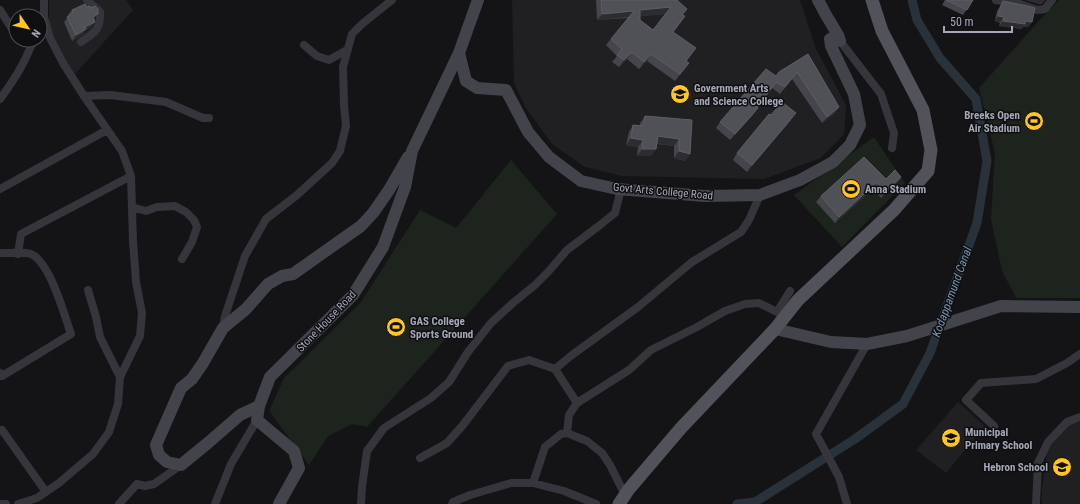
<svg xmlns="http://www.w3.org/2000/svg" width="1080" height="504" font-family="'Roboto Condensed',sans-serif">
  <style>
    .built { fill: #202023 }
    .pitch { fill: #1c241d }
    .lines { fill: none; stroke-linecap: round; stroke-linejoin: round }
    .canal { stroke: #29323b; stroke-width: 9 }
    .street { stroke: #35353b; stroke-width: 8 }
    .secondary { stroke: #43444b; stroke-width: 12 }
    .primary { stroke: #51525a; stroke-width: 13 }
    .wall { fill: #45454b; fill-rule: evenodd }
    .shaded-wall { fill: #2d2d31 }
    .building { fill: #505057; stroke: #5d5e66; fill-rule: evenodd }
    .labels { text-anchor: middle; stroke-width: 3; stroke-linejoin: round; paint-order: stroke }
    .poi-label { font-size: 11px; font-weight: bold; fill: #a5a9b7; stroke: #0f0f11; text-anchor: start }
    .street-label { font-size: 11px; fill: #a5a9b7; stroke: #0f0f11 }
    .water-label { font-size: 12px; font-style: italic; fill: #7994b5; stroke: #0f0f11 }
  </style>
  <rect width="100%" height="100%" fill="#141416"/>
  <path class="built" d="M49,0H126L133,10L75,74L61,53L52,36L49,21Z
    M512,0H800L816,49L846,105L844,134L821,158L764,179L622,176L585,167L552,144L525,107L514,83Z
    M958,402L985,426L946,473L916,450Z
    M1080,422V504H1042V489L1048,446L1068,425Z"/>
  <path class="pitch" d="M1059,0H1080V298H1016L1002,271L991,219L995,153L979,88L1038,22Z
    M874,137L905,183L842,247L794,195Z
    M511,160L557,214L367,427L352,424L328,436L309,465L269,411L284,378L361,302L420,210L456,228Z"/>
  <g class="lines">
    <path class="canal" d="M737,504L755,502L855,439L903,404L930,353L977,223L987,161L976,99L940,58L917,20L912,0"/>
    <path class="street" d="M996,0L1020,4L1037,10L1045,9L1052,0
      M0,10L16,35
      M20,40L32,44
      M840,41L881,94L894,133L892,148
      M81,42C94,33 101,30 100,12L87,0
      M304,45L317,56L329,60L347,50
      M84,96L110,95L166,102L196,115L203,118H209
      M0,99C12,83 27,59 33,40
      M0,189L107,130
      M132,207L146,211L157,207L175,206L186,212L194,220L197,227L192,242L182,259
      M0,253C8,253 25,252 31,254C50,262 64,314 71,334L2,376L0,373
      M18,254L21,234L131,176
      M88,290L96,317L100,337L120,377
      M777,312L790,291
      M223,328L225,316L245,256L266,219L297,195L320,174L332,163L340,151L346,126L344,105L343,67L352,34L362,24L392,0
      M555,369L577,403
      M994,426L966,400L981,383L1036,379L1067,363L1080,354
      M2,430L46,492
      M567,433L569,415L577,403L629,370L651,350L697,327L725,311L745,304L759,303L785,316
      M420,458L447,443L463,425L508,366L529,360L555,369L572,355L638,307L692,262L741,232L749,220L760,195
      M533,483L545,447L561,434L567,433L587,441L602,453L610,465L625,495
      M0,504H6
      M18,504L37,498L59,483L93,454L109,432L118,404L120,377L140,336L142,313L136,282L133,241L131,176L122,151L84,96L63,63L50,38L44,17V0
      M119,504L137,484L145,486L154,484L181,465
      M215,504L231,464L257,420
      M361,504L362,487L367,451L384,428L431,398L449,382L468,352L491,323L514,302L535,285L548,272L567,250L600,225L615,213L621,189
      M452,504L453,502L470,495L511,483H533L564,491L596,504
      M847,504L839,477L816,434L867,344
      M1036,504L1038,463L1048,442L1067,422L1080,417"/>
    <path class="secondary" d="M478,0L459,53L466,81L477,88L506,90L528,132L549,157L581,181L617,189L705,196L760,195L800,180L833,162L850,145L860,125L854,94L831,46L830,39L838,35L840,41
      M818,0L826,15L838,35
      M775,329L831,342L867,344L907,336L1001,306L1080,307
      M259,406L240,415L209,442L181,465L167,462L159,455L156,445L181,388L192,379L203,363L223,328L246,309L268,284L282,276L293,274L361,226L373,213L389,190L408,157
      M279,504L299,468L294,451L257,420L259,406L270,377L353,295L383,247L405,187L412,151L459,53"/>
    <path class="primary" d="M619,504L629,489L681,428L775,329L798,300L894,210L928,171L931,150L923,110L882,31L872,0"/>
  </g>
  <path class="wall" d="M596,0H677L682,15L685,16L673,32L687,61L684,70L675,81L647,61L639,69L627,59L619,67L612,62L617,56L606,45L628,18L597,20ZM665,14L653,30L640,20V16Z
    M945,0H973L963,15L942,5Z
    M1003,1L1032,22L1028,27H1023L1021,29L999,26L1000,23L995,21L997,11Z
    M72,10L94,19L95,22L91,27L85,30L83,34L72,41L64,22L69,16L68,15Z
    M808,54L839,107L834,114L822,123L792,79L780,94L772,88L757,108L753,115L730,140L716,128L720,122L776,76Z
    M771,115L791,120L747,172L733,160L737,153Z
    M645,116L692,120L690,154L685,161L674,158V146L657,144L656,149L651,156H637L638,147L626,145L629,132L633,125L640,126V123Z
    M901,177L896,184L881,198L873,189L835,223L816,202L821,196L886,179Z"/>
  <path class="shaded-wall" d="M1025,0H1045L1042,4H1038Z
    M671,7L666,14L635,17L640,10Z
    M634,11L629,17L597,20L602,14Z
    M98,14L94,19L93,17Z
    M998,16L1004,17L1000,23L995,21Z
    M1003,21H1025L1032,22L1028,27H1023L1021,29L999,26Z
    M95,22L91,27L85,30L83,34L72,41L76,35L85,27Z
    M632,52L627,59L619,67L624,60Z
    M651,54L647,61L639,69L644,62Z
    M689,63L684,70L675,81L680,74Z
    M839,107L834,114L822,123L827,117Z
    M758,108L753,115L730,140L735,134Z
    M796,113L791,120L747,172L752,165Z
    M658,136L679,139L674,146L654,143Z
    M631,138L643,140L638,147L626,145Z
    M642,149H656L651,156H637Z
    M679,151L690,154L685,161L674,158Z
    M901,177L896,184L881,198L885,192Z
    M877,182L873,189L835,223L839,217Z"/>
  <path class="building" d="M601,0H677L687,9L682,15L685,16L673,32L696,48L686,61L689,63L680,74L651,54L644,62L632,52L624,60L617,55L622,49L611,39L634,11L602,14ZM671,7L653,30L640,20V10Z
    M946,0H973L967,10Z
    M1003,1L1027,6L1035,8L1032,22L1025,21V24L1003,21L1004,17L998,16L1001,6Z
    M85,4L87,7L90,6V8L95,6L98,9V14L93,17L95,22L85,27L86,29L76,35L67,17L73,12L72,10Z
    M808,54L839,107L827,117L797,72L785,87L776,82L757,108H758L735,134L720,122L766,69L776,76L779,72Z
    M782,102L796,113L752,165L737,153L769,114L771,115Z
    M645,116L692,120L690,154L679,151V139L658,136L656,149H642L643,140L631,138L633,125L643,126Z
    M864,157L886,179L895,170L901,177L885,192L877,182L839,217L821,196Z"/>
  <defs>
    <g id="university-disc" transform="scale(1)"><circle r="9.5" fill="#ffc623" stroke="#0f0f11"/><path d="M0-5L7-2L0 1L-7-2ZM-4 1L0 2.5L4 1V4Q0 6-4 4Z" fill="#111"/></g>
    <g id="stadium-disc" transform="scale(1)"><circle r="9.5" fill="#ffc623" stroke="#0f0f11"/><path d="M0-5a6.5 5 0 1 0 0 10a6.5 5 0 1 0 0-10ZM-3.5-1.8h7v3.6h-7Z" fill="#111"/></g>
    <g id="school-disc" transform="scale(1)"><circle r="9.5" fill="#ffc623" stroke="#0f0f11"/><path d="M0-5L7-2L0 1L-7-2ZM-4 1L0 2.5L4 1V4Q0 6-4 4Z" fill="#111"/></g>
  </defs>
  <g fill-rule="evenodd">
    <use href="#university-disc" x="680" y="94"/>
    <use href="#stadium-disc" x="1034" y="121"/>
    <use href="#stadium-disc" x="851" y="189"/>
    <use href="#stadium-disc" x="396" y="327"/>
    <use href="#school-disc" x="951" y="438"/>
    <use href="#school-disc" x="1062" y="467"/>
  </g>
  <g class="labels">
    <g class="poi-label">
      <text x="694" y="92">Government Arts<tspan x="694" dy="13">and Science College</tspan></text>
      <text x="1020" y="119" text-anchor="end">Breeks Open<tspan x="1020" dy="13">Air Stadium</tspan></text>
      <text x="865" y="193">Anna Stadium</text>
      <text x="410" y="325">GAS College<tspan x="410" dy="13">Sports Ground</tspan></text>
      <text x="965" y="436">Municipal<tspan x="965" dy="13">Primary School</tspan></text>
      <text x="1048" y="471" text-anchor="end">Hebron School</text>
    </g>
    <g class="street-label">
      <text transform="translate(663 191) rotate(5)" y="4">Govt Arts College Road</text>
      <text transform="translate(326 321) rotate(-46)" y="4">Stone House Road</text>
    </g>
    <g class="water-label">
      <text transform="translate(952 292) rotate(-70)" y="4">Kodappamund Canal</text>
    </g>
  </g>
  <g transform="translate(28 28) rotate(124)"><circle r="19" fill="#0f0f11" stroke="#4b4d53"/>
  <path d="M0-3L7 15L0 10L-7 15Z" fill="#ffc623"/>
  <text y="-6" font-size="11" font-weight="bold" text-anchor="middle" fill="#a5a9b7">N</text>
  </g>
  <path d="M944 26v6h68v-6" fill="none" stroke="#a5a9b7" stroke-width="2"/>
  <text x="950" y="26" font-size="12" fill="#a5a9b7" stroke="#0f0f11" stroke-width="3" paint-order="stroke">50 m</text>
</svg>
